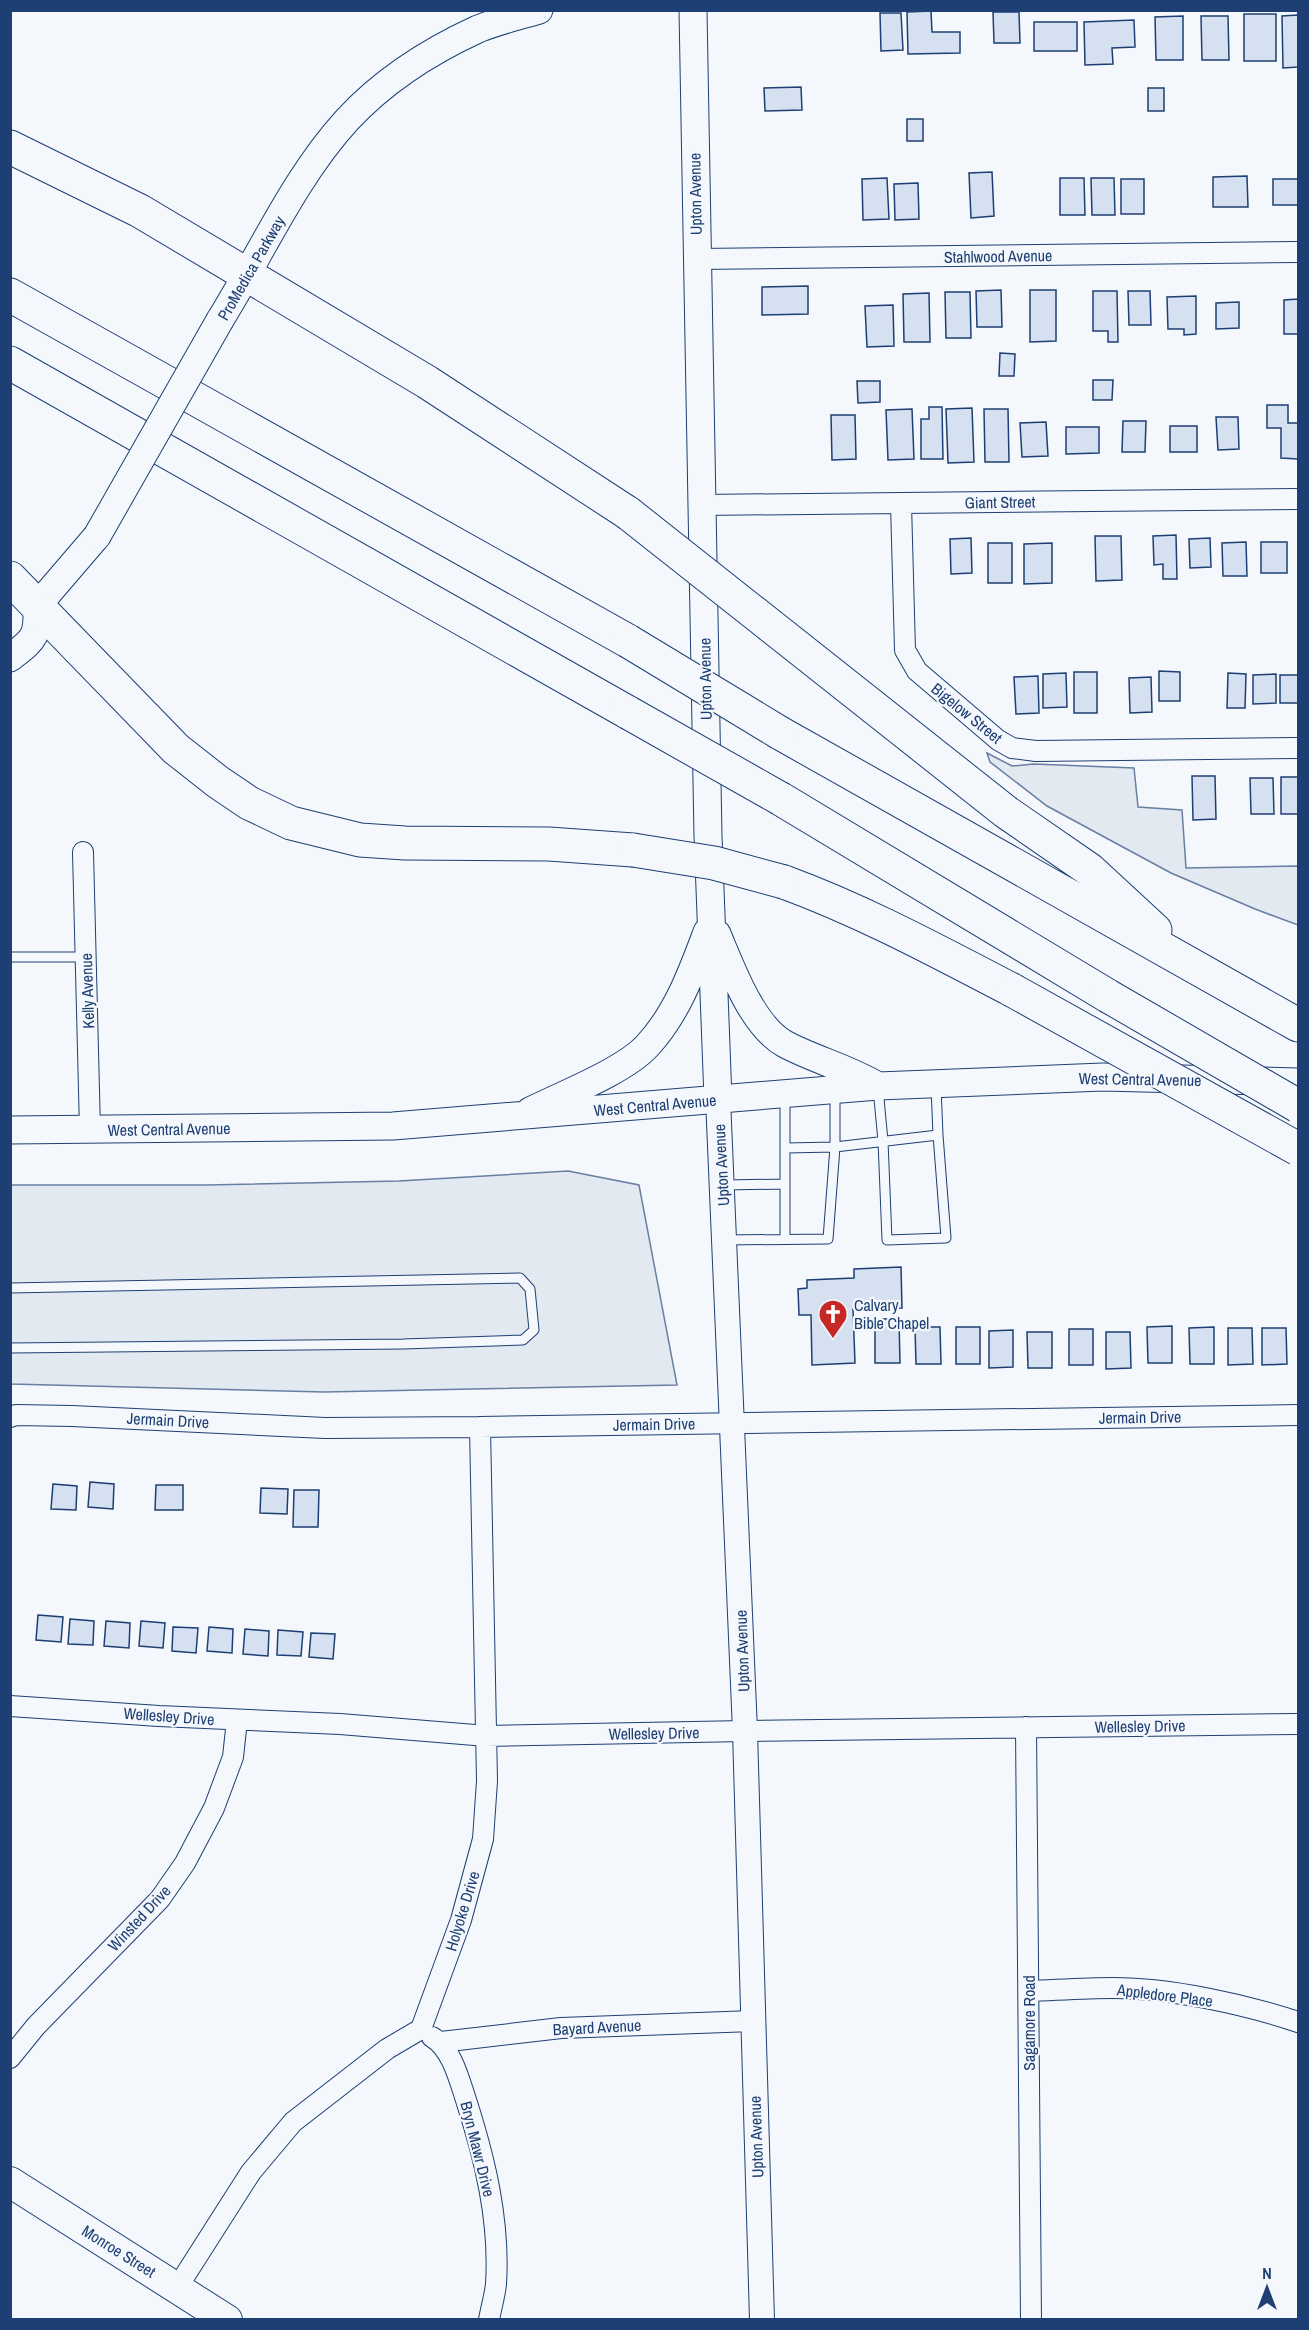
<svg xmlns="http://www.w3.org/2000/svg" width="1309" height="2330" font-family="'Archivo Narrow',sans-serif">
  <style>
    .green { fill: #e3e9f0; stroke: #687fa3; stroke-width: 1.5 }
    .building { fill: #d5e0f0; stroke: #1d3f73; stroke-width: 1.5 }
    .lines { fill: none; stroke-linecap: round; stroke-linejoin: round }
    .service-casing { stroke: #1d3f73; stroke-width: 11 }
    .minor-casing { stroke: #1d3f73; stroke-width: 22 }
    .tertiary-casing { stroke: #1d3f73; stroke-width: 26 }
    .secondary-casing { stroke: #1d3f73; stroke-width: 29 }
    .primary-casing { stroke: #1d3f73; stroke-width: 32 }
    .motorway-casing { stroke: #1d3f73; stroke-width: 35 }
    .service { stroke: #f4f7fb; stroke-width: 9 }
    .minor { stroke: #f4f7fb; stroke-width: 20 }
    .tertiary { stroke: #f4f7fb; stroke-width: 24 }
    .secondary { stroke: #f4f7fb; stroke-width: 27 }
    .primary { stroke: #f4f7fb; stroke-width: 30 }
    .motorway { stroke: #f4f7fb; stroke-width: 33 }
    .secondary-bridge-casing { stroke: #1d3f73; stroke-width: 29; stroke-linecap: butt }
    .motorway-bridge-casing { stroke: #1d3f73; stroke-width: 35; stroke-linecap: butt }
    .secondary-bridge { stroke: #f4f7fb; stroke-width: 27 }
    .motorway-bridge { stroke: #f4f7fb; stroke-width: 33 }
    .labels { text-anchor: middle; stroke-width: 4.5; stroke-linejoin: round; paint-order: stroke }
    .street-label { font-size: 16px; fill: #1d3f73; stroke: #f4f7fb }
    .poi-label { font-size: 16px; fill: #1d3f73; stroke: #f4f7fb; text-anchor: start }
  </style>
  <rect width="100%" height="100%" fill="#f4f7fb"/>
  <path class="green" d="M987,753L1012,766L1034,764L1134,768L1138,807L1182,810L1186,868L1298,866V925L1255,909L1171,873L1047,806L990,762Z
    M568,1171L639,1185L677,1385L324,1392L11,1384V1185H206L399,1181Z"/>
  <path class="building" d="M931,11L932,32H960V53L908,54L907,12Z
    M993,12H1019L1020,43H994Z
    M880,13H901L903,50L881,51Z
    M1244,14H1276V61H1244Z
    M1298,15V67L1283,68L1282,16Z
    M1183,16V60H1156L1155,17Z
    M1201,16H1228L1229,60H1202Z
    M1134,20L1135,47L1112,48L1113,64L1085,65L1084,22Z
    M1034,22H1077V51H1034Z
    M801,87L802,110L765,111L764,88Z
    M1148,88H1164V111H1148Z
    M907,119H923V141H907Z
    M992,172L994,216L971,218L969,173Z
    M1247,176L1248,207H1213V177Z
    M887,178L889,219L863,220L862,179Z
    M1060,178H1084L1085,215H1060Z
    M1091,178H1114L1115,215H1092Z
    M1121,179H1144V214H1121Z
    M1273,179H1298V205H1273Z
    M918,183L919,219L895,220L894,184Z
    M808,286V314L762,315V287Z
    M1001,290L1002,327H977L976,291Z
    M1030,290H1056V341L1030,342Z
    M1093,291H1117L1118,342H1108V331H1093Z
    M1128,291H1150L1151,325H1129Z
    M945,292H970L971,338H946Z
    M929,293L930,342H904L903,294Z
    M1196,296V334L1184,335V329H1168L1167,297Z
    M1298,299V334H1284V300Z
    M1239,302V328L1216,329V303Z
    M893,305L894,346L867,347L865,306Z
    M1000,353L1015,354L1014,376H999Z
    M1093,380H1113L1112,400H1093Z
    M857,381H880V402L858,403Z
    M1267,405H1288V423H1298V459L1281,458V428H1267Z
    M929,407H942L943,459H921V419H929Z
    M972,408L974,462L948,463L946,409Z
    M912,409L914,459L888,460L886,410Z
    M984,409H1008L1009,462H985Z
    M831,415H855L856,459L832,460Z
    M1216,417H1238L1239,449L1218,450Z
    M1123,421H1146L1145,452H1122Z
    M1046,422L1048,456L1022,457L1020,423Z
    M1170,426H1197V452H1170Z
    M1066,427H1099V453L1066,454Z
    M1176,535L1177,579H1163V564L1154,565L1153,536Z
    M1095,536H1121L1122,580L1096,581Z
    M971,538L972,573L951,574L950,539Z
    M1210,538L1211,567L1190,568L1189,539Z
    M1246,542L1247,576H1223L1222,543Z
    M1261,542H1287V573H1261Z
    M988,543H1012V583H988Z
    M1052,543V583L1024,584V544Z
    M1159,671L1180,672V701H1159Z
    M1074,672H1097V713H1074Z
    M1066,673L1067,707L1043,708V674Z
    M1228,673L1246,674L1245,708H1227Z
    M1276,674V703L1253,704V675Z
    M1280,675H1298V703H1280Z
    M1038,676L1039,713L1016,714L1014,677Z
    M1151,677L1152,712L1130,713L1129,678Z
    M1192,776H1215L1216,819L1193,820Z
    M1281,777H1298V814H1281Z
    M1250,778H1273L1274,814H1251Z
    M901,1267L902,1308L853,1309L855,1363L812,1365L811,1315H799L798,1289L807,1288V1280L854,1278V1269Z
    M875,1319H899L900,1363H875Z
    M1172,1326V1363H1148L1147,1327Z
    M915,1327H940L941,1364H916Z
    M956,1327H980V1364H956Z
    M1214,1327V1364H1190L1189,1328Z
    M1228,1328H1252L1253,1364L1228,1365Z
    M1262,1328H1286L1287,1364L1262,1365Z
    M1069,1329H1093V1365H1069Z
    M1013,1330V1367L989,1368V1331Z
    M1027,1332H1052V1368H1028Z
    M1106,1332H1130L1131,1368L1106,1369Z
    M90,1482L114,1484L113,1509L88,1507Z
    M53,1484L77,1486L76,1510L51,1509Z
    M156,1485H183V1510H155Z
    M261,1488L288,1489L287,1514L260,1513Z
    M294,1490H319L318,1527H293Z
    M38,1615L63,1617L61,1642L36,1640Z
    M70,1619L94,1621L93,1645L68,1644Z
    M106,1621L130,1623L129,1648L104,1646Z
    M141,1621L165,1623L163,1648L139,1646Z
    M173,1627L198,1628L196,1653L172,1651Z
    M209,1627L233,1629L232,1653L207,1651Z
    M245,1629L269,1631L268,1656L243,1654Z
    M278,1630L303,1632L301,1656L277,1655Z
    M311,1633L335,1634L333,1659L309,1657Z"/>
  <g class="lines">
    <g class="service-casing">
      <path id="service" d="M10,957H86
        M878,1088L883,1141L887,1240L946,1238L938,1135
        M785,1096V1239
        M785,1148L835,1147L938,1135L936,1087
        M724,1185L785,1184
        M725,1240L828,1239L835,1147V1092
        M10,1288L520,1278L530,1289L534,1330L523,1340L403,1344L10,1348"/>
    </g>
    <g class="minor-casing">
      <path id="minor" d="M697,259L1298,252
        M901,504L905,650L917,671L998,740L1012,748L1036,751L1298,748
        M701,505L1298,499
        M83,852L90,1130
        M10,1417L16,1415L72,1416L325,1428L480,1427L1298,1415
        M10,1706L159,1716L340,1724L487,1736L745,1731L1298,1724
        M1026,1727L1031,2320
        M1030,1991C1057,1990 1085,1988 1113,1988C1170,1988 1244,2004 1298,2022
        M432,2037C452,2049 459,2079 466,2100C485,2159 500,2221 496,2284C495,2295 491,2308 489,2320
        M441,2042L561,2028L753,2021
        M10,2058L36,2026L160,1899L185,1863L214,1808L233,1757L237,1720
        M177,2288L251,2172L293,2122L387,2049L421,2029L461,1920L483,1839L487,1781L480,1427"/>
    </g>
    <g class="tertiary-casing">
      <path id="tertiary" d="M718,1099L745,1731L762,2320"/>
    </g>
    <g class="secondary-casing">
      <path id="secondary" d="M693,10L708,836L718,1099
        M220,320C261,254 294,178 347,120C383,81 430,51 478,29C497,21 519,16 539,10
        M10,658C34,639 38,638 37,606L97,536
        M717,934C731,967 752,1026 785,1044C815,1060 848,1068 878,1086
        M530,1111C562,1095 624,1071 647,1046C677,1014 692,972 707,932
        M10,1130L393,1126L878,1086L1103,1077L1298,1082"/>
    </g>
    <g class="primary-casing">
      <path id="primary" d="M10,2182L227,2320"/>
    </g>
    <g class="motorway-casing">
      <path id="motorway" d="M10,147L140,211L427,382L628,513
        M10,295L628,641
        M10,363L629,713
        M10,578L176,749L218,782L249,803L291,823L360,840L405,843L549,844L633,850
        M771,626L1006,812L1090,870L1155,930
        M780,733L1298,1025
        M781,799L1108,996
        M784,882C863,911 937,951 1012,990"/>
    </g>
    <use href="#service" class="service"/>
    <use href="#minor" class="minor"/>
    <use href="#tertiary" class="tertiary"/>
    <use href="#secondary" class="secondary"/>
    <use href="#primary" class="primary"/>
    <use href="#motorway" class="motorway"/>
    <g class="secondary-bridge-casing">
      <path id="secondary-bridge" d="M97,536L220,320"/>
    </g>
    <g class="motorway-bridge-casing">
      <path id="motorway-bridge" d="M628,513L771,626
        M628,641L780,733
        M629,713L781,799
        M633,850L714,863L784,882
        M1012,990L1298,1149
        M1108,996L1298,1106"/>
    </g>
    <use href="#secondary-bridge" class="secondary-bridge"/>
    <use href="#motorway-bridge" class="motorway-bridge"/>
  </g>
  <defs>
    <g id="church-pin" transform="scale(1.5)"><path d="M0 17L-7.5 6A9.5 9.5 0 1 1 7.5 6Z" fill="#c62828" stroke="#f4f7fb"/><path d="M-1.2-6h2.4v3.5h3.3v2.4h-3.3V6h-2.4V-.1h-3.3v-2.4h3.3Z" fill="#fff"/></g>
  </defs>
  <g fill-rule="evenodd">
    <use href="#church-pin" x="833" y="1314"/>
  </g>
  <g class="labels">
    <g class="street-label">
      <text transform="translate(695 194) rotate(-91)" y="6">Upton Avenue</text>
      <text transform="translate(998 256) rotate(-1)" y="6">Stahlwood Avenue</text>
      <text transform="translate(251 268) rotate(-60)" y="6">ProMedica Parkway</text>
      <text transform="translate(1000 502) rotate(-1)" y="6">Giant Street</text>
      <text transform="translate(705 679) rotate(-91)" y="6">Upton Avenue</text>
      <text transform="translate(967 713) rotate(39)" y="6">Bigelow Street</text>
      <text transform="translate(87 991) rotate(-92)" y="6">Kelly Avenue</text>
      <text transform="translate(1140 1079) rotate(1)" y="6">West Central Avenue</text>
      <text transform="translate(655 1105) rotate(-5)" y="6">West Central Avenue</text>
      <text transform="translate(169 1129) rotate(-1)" y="6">West Central Avenue</text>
      <text transform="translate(721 1165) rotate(-93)" y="6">Upton Avenue</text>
      <text transform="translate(1140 1417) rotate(-1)" y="6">Jermain Drive</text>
      <text transform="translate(168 1420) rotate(3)" y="6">Jermain Drive</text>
      <text transform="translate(654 1424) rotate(-1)" y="6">Jermain Drive</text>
      <text transform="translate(742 1651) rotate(-92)" y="6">Upton Avenue</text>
      <text transform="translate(169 1716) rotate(4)" y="6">Wellesley Drive</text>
      <text transform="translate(1140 1726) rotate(-1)" y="6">Wellesley Drive</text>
      <text transform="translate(654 1733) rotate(-1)" y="6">Wellesley Drive</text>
      <text transform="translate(462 1911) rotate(-73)" y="6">Holyoke Drive</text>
      <text transform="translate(139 1918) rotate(-47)" y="6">Winsted Drive</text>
      <text transform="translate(1165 1995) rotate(7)" y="6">Appledore Place</text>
      <text transform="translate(1029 2023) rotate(-90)" y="6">Sagamore Road</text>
      <text transform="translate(597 2027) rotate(-3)" y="6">Bayard Avenue</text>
      <text transform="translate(756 2137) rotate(-92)" y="6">Upton Avenue</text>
      <text transform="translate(478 2149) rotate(76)" y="6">Bryn Mawr Drive</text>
      <text transform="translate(119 2251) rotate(32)" y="6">Monroe Street</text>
    </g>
    <g class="poi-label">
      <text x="854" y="1311">Calvary<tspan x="854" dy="18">Bible Chapel</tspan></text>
    </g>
  </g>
  <rect width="1309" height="2330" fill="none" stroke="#1d3f73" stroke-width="24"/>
  <g transform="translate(1267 2288)" stroke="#f4f7fb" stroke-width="4.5" paint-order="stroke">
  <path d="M0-4.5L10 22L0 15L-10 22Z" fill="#1d3f73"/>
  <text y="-9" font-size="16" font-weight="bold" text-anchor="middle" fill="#1d3f73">N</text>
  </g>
</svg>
